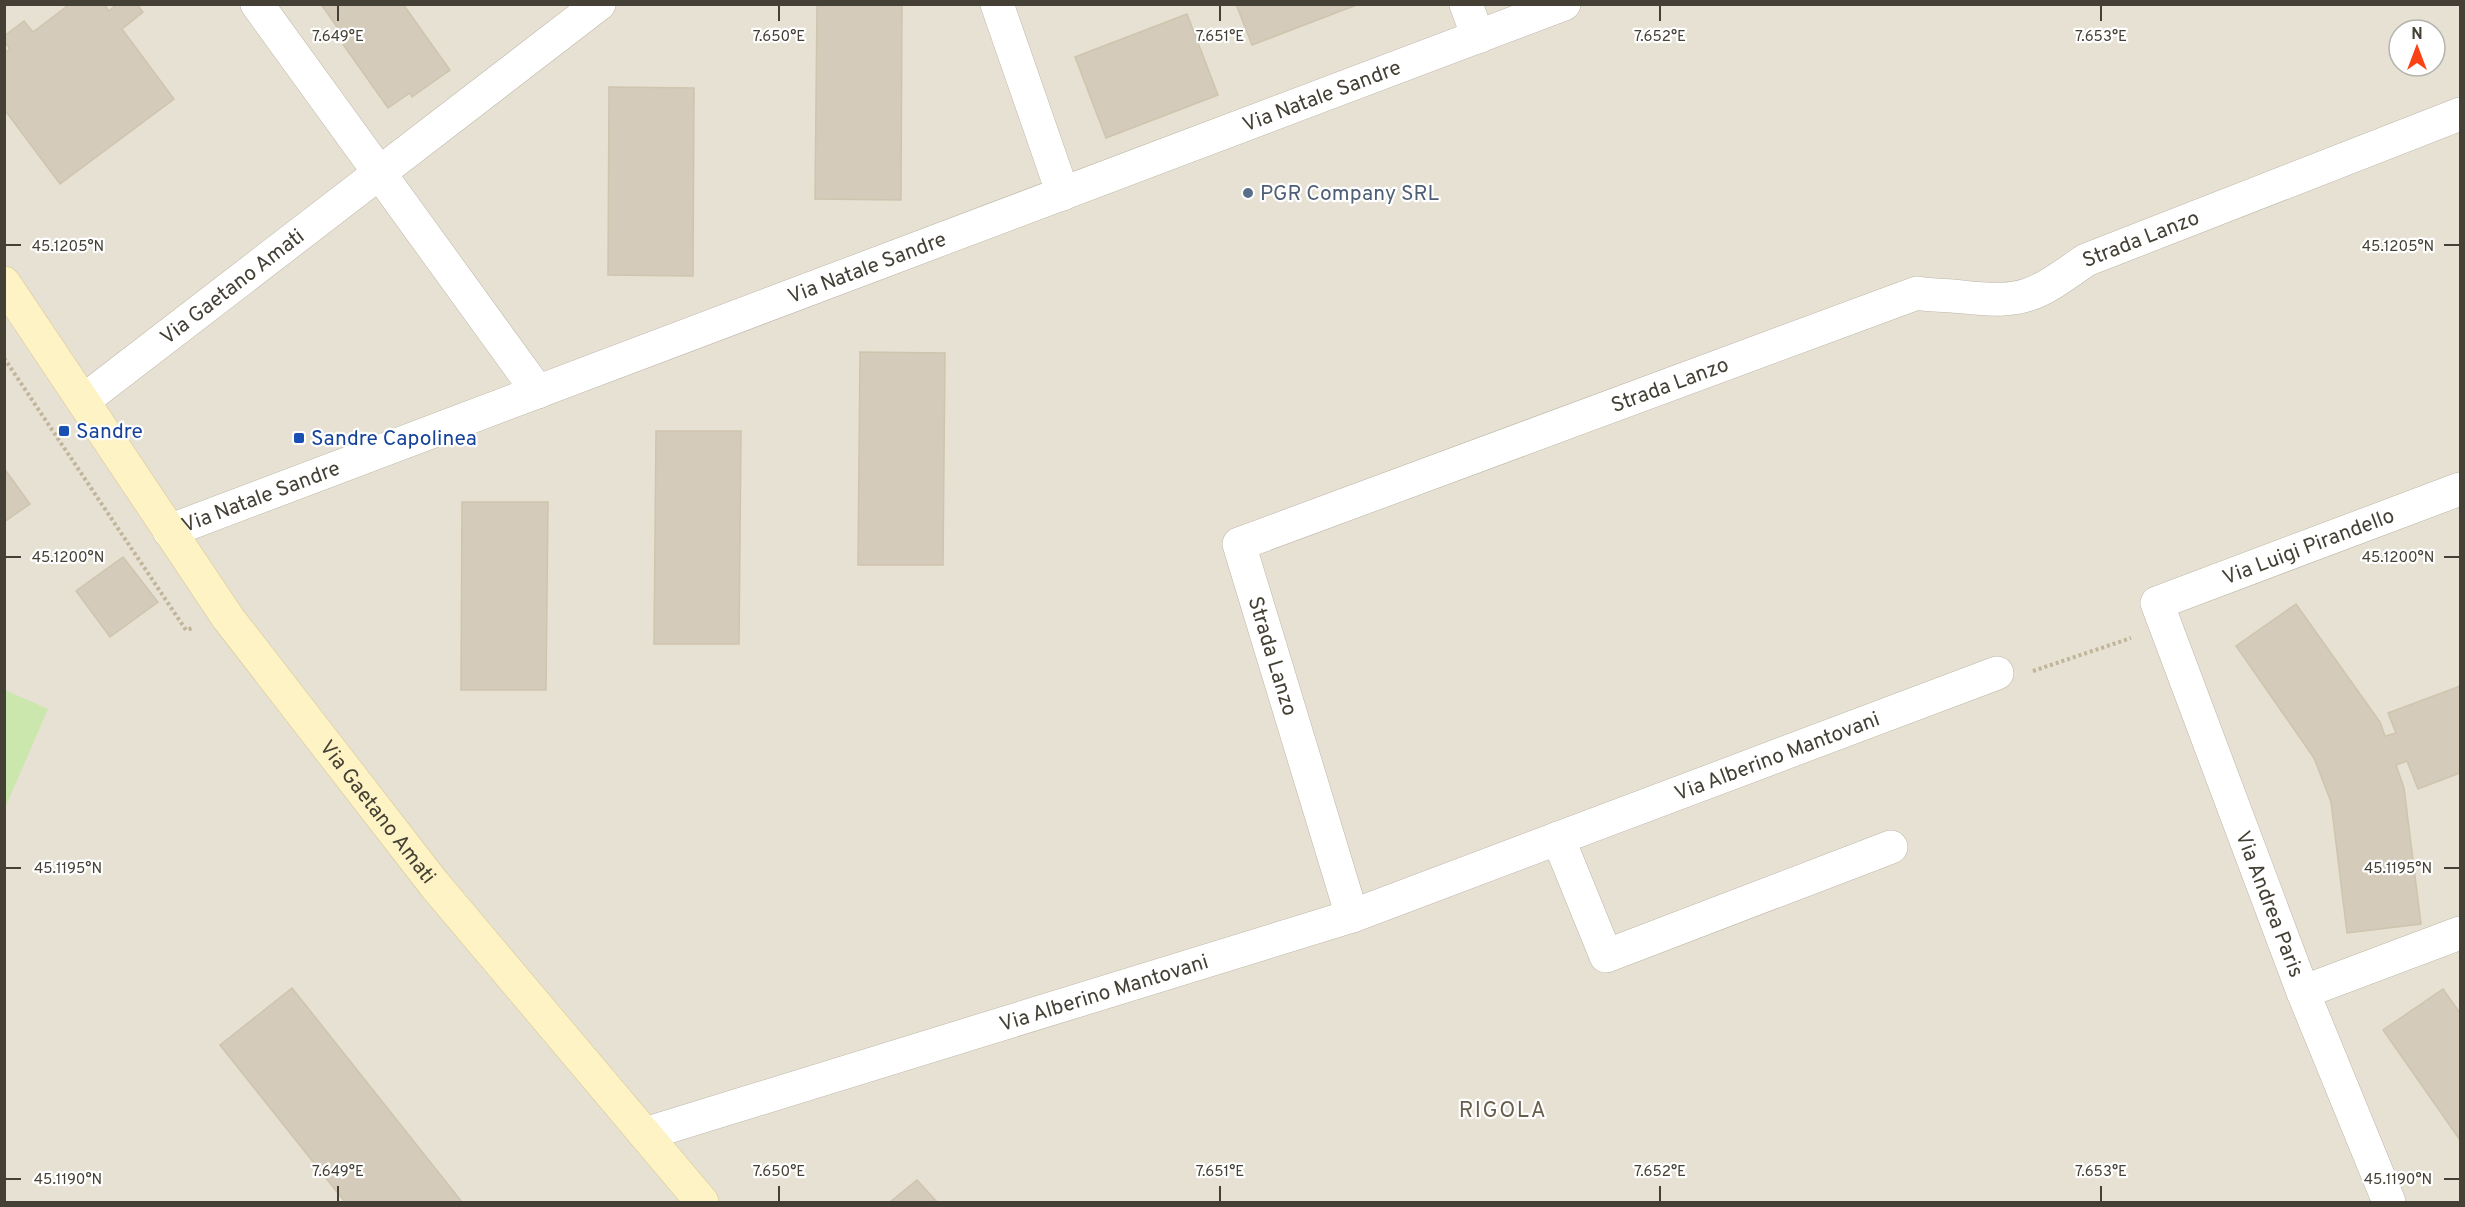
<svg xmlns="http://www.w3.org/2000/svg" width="2465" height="1207" font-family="Overpass,sans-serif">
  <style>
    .residential { fill: #e7e1d3; fill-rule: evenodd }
    .green { fill: #cbe7ae }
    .building { fill: #d4cbbb; stroke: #cfc4ae; stroke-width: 1.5 }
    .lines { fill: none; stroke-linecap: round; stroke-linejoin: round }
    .street-casing { stroke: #beb7a8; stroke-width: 34 }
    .secondary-casing { stroke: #d3c595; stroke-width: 34 }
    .path { stroke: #c0b499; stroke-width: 4; stroke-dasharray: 3 3; stroke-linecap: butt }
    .street { stroke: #fff; stroke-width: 33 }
    .secondary { stroke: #fef3c4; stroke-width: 33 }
    .ticks { fill: none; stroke: #454035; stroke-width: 2 }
    .service-dot { fill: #5c6f8a; stroke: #fff; stroke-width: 2 }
    .transit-dot { fill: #1a4fb4; stroke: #fff; stroke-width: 2 }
    .labels { text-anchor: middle; stroke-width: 4.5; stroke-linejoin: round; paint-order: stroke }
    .street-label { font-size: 21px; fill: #454035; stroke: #fff }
    .service-label { font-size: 21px; fill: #4e5e75; stroke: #fff; text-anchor: start }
    .transit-label { font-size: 21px; fill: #164399; stroke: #fff; text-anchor: start }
    .neighbourhood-label { font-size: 22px; letter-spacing: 1.5px; fill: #685e4c; stroke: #fff }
    .ticks-label { font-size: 15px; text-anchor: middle; fill: #454035; stroke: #fff; stroke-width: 4.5; stroke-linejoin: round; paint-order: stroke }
  </style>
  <rect width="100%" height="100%" fill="#f3efe5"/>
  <path class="residential" d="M5,5H2460V1202H5ZM2399,30H2435V66H2399Z"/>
  <path class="green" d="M5,690L48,709L5,808Z"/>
  <path class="building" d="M70,4H104L109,11L117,4H137L143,12L122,29L174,99L60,184L4,109V53L10,49L4,41V36L24,21L33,32Z
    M321,4H403L450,70L412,97L410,93L388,108L342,43L346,40Z
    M817,4H902L901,200L815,199Z
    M1236,4H1359L1252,45Z
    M1187,14L1218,95L1106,138L1075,57Z
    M609,87L694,88L693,276L608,275Z
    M860,352L945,353L943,565H858Z
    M656,431H741L739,644H654Z
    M4,468L30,504L4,522Z
    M462,502H548L546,690H461Z
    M123,557L158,602L110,637L76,591Z
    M2296,604L2380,722L2385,736L2396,733L2388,713L2460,686V773L2418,789L2407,761L2396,765L2404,788L2421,924L2347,933L2331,802L2314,758L2236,646Z
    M292,988L462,1202H345L220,1045Z
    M2443,989L2460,1013V1140L2383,1030Z
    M917,1180L937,1202H890Z"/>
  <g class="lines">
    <g class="street-casing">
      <g id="street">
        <path d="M257,4L538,392"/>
        <path d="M997,4L1063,194"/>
        <path d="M1466,4L1478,37"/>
        <path id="s1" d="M83,401L599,4"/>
        <path id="s2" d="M169,531L1564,4"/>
        <path d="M1558,838L1606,956L1891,847"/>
        <path id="s3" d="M1352,916L1239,544L1917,293C1933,296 1947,295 1963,297C2026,304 2036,295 2086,260L2460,114"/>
        <path d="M2303,992L2460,933"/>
        <path id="s4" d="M645,1134L1352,916L1997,673"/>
        <path id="s5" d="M2389,1202L2303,992L2157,603L2460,489"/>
      </g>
    </g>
    <g class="secondary-casing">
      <g id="secondary">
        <path id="s6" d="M4,283L228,618L434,884L702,1202"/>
      </g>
    </g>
    <path class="path" d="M4,358L186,630L193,628
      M2033,671L2131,638"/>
    <use href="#street" class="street"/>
    <use href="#secondary" class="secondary"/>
  </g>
  <path class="ticks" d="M338,6V21M779,6V21M1220,6V21M1660,6V21M2101,6V21M6,245H21M2444,245H2459M6,557H21M2444,557H2459M6,868H21M2444,868H2459M6,1179H21M2444,1179H2459M338,1186V1201M779,1186V1201M1220,1186V1201M1660,1186V1201M2101,1186V1201"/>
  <circle class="service-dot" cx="1248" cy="193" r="6"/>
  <g class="transit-dot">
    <rect x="58" y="425" width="12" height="12" rx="3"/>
    <rect x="293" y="432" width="12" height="12" rx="3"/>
  </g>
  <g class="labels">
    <g class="street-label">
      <text dy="7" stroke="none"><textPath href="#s2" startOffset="1232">Via Natale Sandre</textPath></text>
      <text dy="7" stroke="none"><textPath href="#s3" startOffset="1350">Strada Lanzo</textPath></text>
      <text dy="7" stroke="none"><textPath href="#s2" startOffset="746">Via Natale Sandre</textPath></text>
      <text dy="7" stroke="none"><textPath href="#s1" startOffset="188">Via Gaetano Amati</textPath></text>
      <text dy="7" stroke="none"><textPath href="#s3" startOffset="848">Strada Lanzo</textPath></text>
      <text dy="7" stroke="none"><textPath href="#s2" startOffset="98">Via Natale Sandre</textPath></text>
      <text dy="7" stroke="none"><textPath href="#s5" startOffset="804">Via Luigi Pirandello</textPath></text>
      <text transform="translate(1273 656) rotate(73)" y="7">Strada Lanzo</text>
      <text dy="7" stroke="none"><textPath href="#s4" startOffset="1194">Via Alberino Mantovani</textPath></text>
      <text dy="7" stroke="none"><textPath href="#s6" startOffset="648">Via Gaetano Amati</textPath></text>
      <text transform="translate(2270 904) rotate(69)" y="7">Via Andrea Paris</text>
      <text dy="7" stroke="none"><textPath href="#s4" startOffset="480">Via Alberino Mantovani</textPath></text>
    </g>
    <g class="service-label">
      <text x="1260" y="200">PGR Company SRL</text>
    </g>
    <g class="transit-label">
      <text x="76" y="438">Sandre</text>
      <text x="311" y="445">Sandre Capolinea</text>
    </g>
    <g class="neighbourhood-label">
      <text x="1503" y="1117">RIGOLA</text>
    </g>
  </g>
  <g class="ticks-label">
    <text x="338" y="41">7.649°E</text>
    <text x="779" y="41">7.650°E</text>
    <text x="1220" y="41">7.651°E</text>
    <text x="1660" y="41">7.652°E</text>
    <text x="2101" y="41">7.653°E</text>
    <text x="68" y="251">45.1205°N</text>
    <text x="2398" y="251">45.1205°N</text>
    <text x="68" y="562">45.1200°N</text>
    <text x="2398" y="562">45.1200°N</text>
    <text x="68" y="873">45.1195°N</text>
    <text x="2398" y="873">45.1195°N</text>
    <text x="338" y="1176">7.649°E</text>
    <text x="779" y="1176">7.650°E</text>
    <text x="1220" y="1176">7.651°E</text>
    <text x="1660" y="1176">7.652°E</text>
    <text x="2101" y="1176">7.653°E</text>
    <text x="68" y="1184">45.1190°N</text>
    <text x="2398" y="1184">45.1190°N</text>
  </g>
  <rect width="2465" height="1207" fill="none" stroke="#454035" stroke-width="12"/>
  <g transform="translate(2417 48)"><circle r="28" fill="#ffffff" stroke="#b5b3ae" stroke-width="1.5"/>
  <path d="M0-4.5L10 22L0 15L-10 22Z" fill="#fa4215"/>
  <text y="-9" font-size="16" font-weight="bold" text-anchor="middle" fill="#454035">N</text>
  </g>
</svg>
